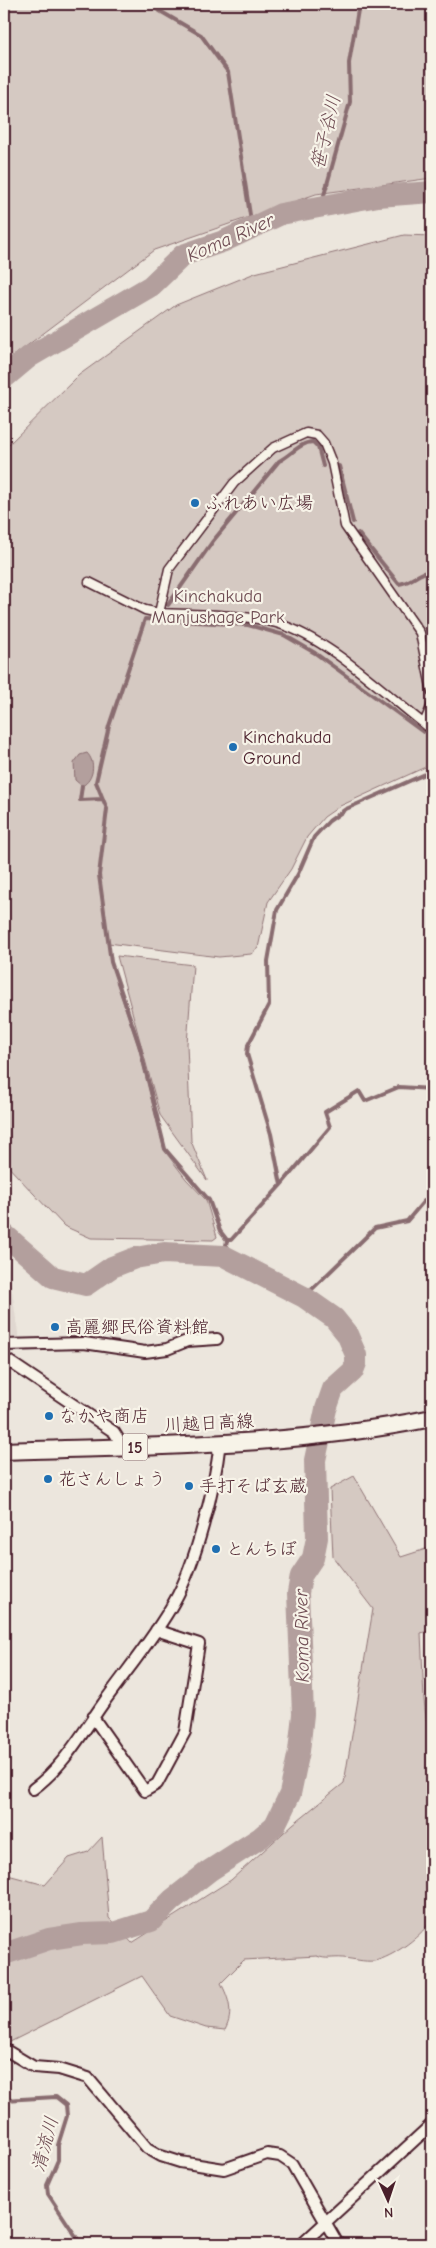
<svg xmlns="http://www.w3.org/2000/svg" width="436" height="2248" font-family="'Comic Neue','Klee One',sans-serif">
  <style>
    .built { fill: #e0d7d0 }
    .green { fill: #d5c9c2; stroke: #907476 }
    .water { fill: #b39f9d; stroke: #896c6f }
    .lines { fill: none; stroke-linecap: round; stroke-linejoin: round }
    .stream { stroke: #896c6f; stroke-width: 4 }
    .river { stroke: #b39f9d; stroke-width: 22 }
    .pedestrian-casing { stroke: #4a1f2b; stroke-width: 11 }
    .minor-casing { stroke: #4a1f2b; stroke-width: 14 }
    .primary-casing { stroke: #4a1f2b; stroke-width: 20 }
    .pedestrian { stroke: #f7f3e8; stroke-width: 8 }
    .minor { stroke: #f7f3e8; stroke-width: 10 }
    .primary { stroke: #f7f3e8; stroke-width: 16 }
    .poi-dot { fill: #1f6fb2; stroke: #f7f3e8; stroke-width: 2 }
    .labels { text-anchor: middle; stroke-width: 4.5; stroke-linejoin: round; paint-order: stroke }
    .shield { fill: #f7f3e8; stroke: #7e5f64; stroke-width: 1 }
    .shield-label { font-size: 16px; font-weight: bold; fill: #4a1f2b }
    .poi-label { font-size: 18px; fill: #4a1f2b; stroke: #f7f3e8; text-anchor: start }
    .park-label { font-size: 18px; fill: #6d4a51; stroke: #f7f3e8 }
    .street-label { font-size: 18px; fill: #4a1f2b; stroke: #f7f3e8 }
    .water-label { font-size: 19px; font-style: italic; fill: #6f4c53; stroke: #f7f3e8 }
  </style>
  <rect width="100%" height="100%" fill="#ece6dd"/>
  <filter id="ink" filterUnits="userSpaceOnUse"><feTurbulence type="fractalNoise" baseFrequency=".02" numOctaves="2"/><feDisplacementMap in="SourceGraphic" scale="10" xChannelSelector="R" yChannelSelector="G"/><feConvolveMatrix kernelMatrix="1 2 1 2 8 2 1 2 1" color-interpolation-filters="sRGB"/></filter>
  <g filter="url(#ink)">
    <path class="built" d="M4,1259L8,1263L19,1340L4,1341Z"/>
    <path class="green" d="M4,4H432V178L316,194L154,250L4,363Z
      M404,235L432,236V764L340,806L324,817L307,837L291,869L268,902L258,948L251,954L219,957L108,943L110,962L140,1053L164,1150L186,1179L206,1200L217,1237L213,1240L91,1238L64,1226L4,1162V449L79,375L176,305L255,273Z
      M117,956L193,965L187,1044L191,1141L207,1180L160,1115Z
      M354,1476L401,1557L432,1547V1630L421,1633L424,1700L429,1743L432,1746V1918C425,1934 392,1958 374,1961C364,1962 354,1959 343,1958C333,1957 326,1960 317,1956L244,1960L221,1983C229,1999 234,2013 225,2030L206,2028L170,2016L142,1976L4,2045V1874L45,1885L69,1858L88,1852L102,1837L109,1918L132,1943L231,1880L293,1824L344,1783L373,1609L333,1557L330,1489Z"/>
    <path class="water" d="M87,753C96,762 94,780 82,786L75,780L74,763L80,755Z"/>
    <g class="lines">
      <path class="stream" d="M148,4L201,35L228,72L252,228
        M321,206L350,102L349,63L359,4
        M336,466H339L353,522
        M358,533L399,584C412,583 420,570 432,572
        M168,605L213,541L279,461C290,456 300,442 313,442L318,447L323,466
        M82,786L80,800L103,799
        M281,1185L330,1127L325,1112L359,1091L365,1101L399,1087L432,1089
        M227,1240H231L281,1185L271,1134L247,1054L248,1045L269,1005L268,961L277,910L298,874L314,837L329,821L346,809L432,771
        M224,1256L227,1240L220,1231L209,1200L165,1149L139,1044L111,962L99,875L107,809L96,782L109,726L145,619L248,625L284,635L315,653L423,732
        M304,1297L375,1228L407,1221L424,1201L432,1198
        M4,2100L56,2097L66,2105L67,2116L58,2145V2160L47,2185L48,2194L81,2244"/>
      <path class="river" d="M4,378L29,357L151,286L183,255L224,241L281,214L378,196L432,192
        M4,1234L53,1277L86,1285L112,1267L135,1258L164,1253L224,1256L304,1297L334,1318L347,1334L356,1355V1363L353,1371L333,1389L326,1409L315,1460L317,1538L313,1558L301,1576L298,1593L303,1714L299,1751L290,1794L275,1825L260,1838L209,1871L172,1900L151,1921L113,1933L82,1934L49,1939L4,1954"/>
      <g class="pedestrian-casing">
        <path id="pedestrian" d="M89,582L145,610L159,613C198,615 239,613 276,623C328,637 388,697 432,730
          M159,613L169,569L234,483L273,448L306,433L317,435L324,443L332,463L345,526L420,633L432,692
          M424,723L432,705"/>
      </g>
      <g class="minor-casing">
        <path id="minor" d="M4,1345L84,1343L145,1352L167,1349L187,1341L217,1339
          M4,1358L114,1432L124,1448
          M93,1717L145,1791L157,1784L185,1732L199,1644L156,1630
          M33,1789C63,1767 81,1735 102,1705C126,1671 154,1638 174,1602C196,1564 215,1487 220,1442
          M4,2049L34,2067L59,2069L88,2078L147,2148L161,2156L180,2162L224,2169L267,2154L280,2156L292,2164L338,2244
          M302,2244L432,2124"/>
      </g>
      <g class="primary-casing">
        <path id="primary" d="M4,1451C147,1446 292,1447 432,1418"/>
      </g>
      <use href="#pedestrian" class="pedestrian"/>
      <use href="#minor" class="minor"/>
      <use href="#primary" class="primary"/>
    </g>
  </g>
  <g class="poi-dot">
    <circle cx="195" cy="503" r="5"/>
    <circle cx="233" cy="747" r="5"/>
    <circle cx="55" cy="1327" r="5"/>
    <circle cx="49" cy="1416" r="5"/>
    <circle cx="48" cy="1479" r="5"/>
    <circle cx="189" cy="1486" r="5"/>
    <circle cx="216" cy="1549" r="5"/>
  </g>
  <g class="labels">
    <rect class="shield" x="122.5" y="1433.5" width="25" height="27" rx="4"/>
    <g class="shield-label">
      <text x="135" y="1453">15</text>
    </g>
    <g class="poi-label">
      <text x="205" y="509">ふれあい広場</text>
      <text x="243" y="743">Kinchakuda<tspan x="243" dy="21">Ground</tspan></text>
      <text x="65" y="1333">高麗郷民俗資料館</text>
      <text x="59" y="1422">なかや商店</text>
      <text x="58" y="1485">花さんしょう</text>
      <text x="199" y="1492">手打そば玄蔵</text>
      <text x="226" y="1555">とんちぼ</text>
    </g>
    <g class="park-label">
      <text x="218" y="602">Kinchakuda<tspan x="218" dy="21">Manjushage Park</tspan></text>
    </g>
    <g class="street-label">
      <text transform="translate(209 1423) rotate(-3)" y="6">川越日高線</text>
    </g>
    <g class="water-label">
      <text transform="translate(325 132) rotate(-77)" y="7">笹子谷川</text>
      <text transform="translate(230 237) rotate(-24)" y="7">Koma River</text>
      <text transform="translate(301 1636) rotate(-91)" y="7">Koma River</text>
      <text transform="translate(44 2144) rotate(-75)" y="7">清流川</text>
    </g>
  </g>
  <rect width="436" height="2248" fill="none" stroke="#f7f3e8" stroke-width="20"/>
  <rect x="10" y="10" width="416" height="2228" fill="none" stroke="#4a1f2b" stroke-width="2" filter="url(#ink)"/>
  <g transform="translate(388 2200) rotate(177)" stroke="#f7f3e8" stroke-width="4" paint-order="stroke">
  <path d="M0-4L9 19L0 12L-9 19Z" fill="#4a1f2b"/>
  <text y="-8" font-size="14" font-weight="bold" text-anchor="middle" fill="#4a1f2b">N</text>
  </g>
</svg>
